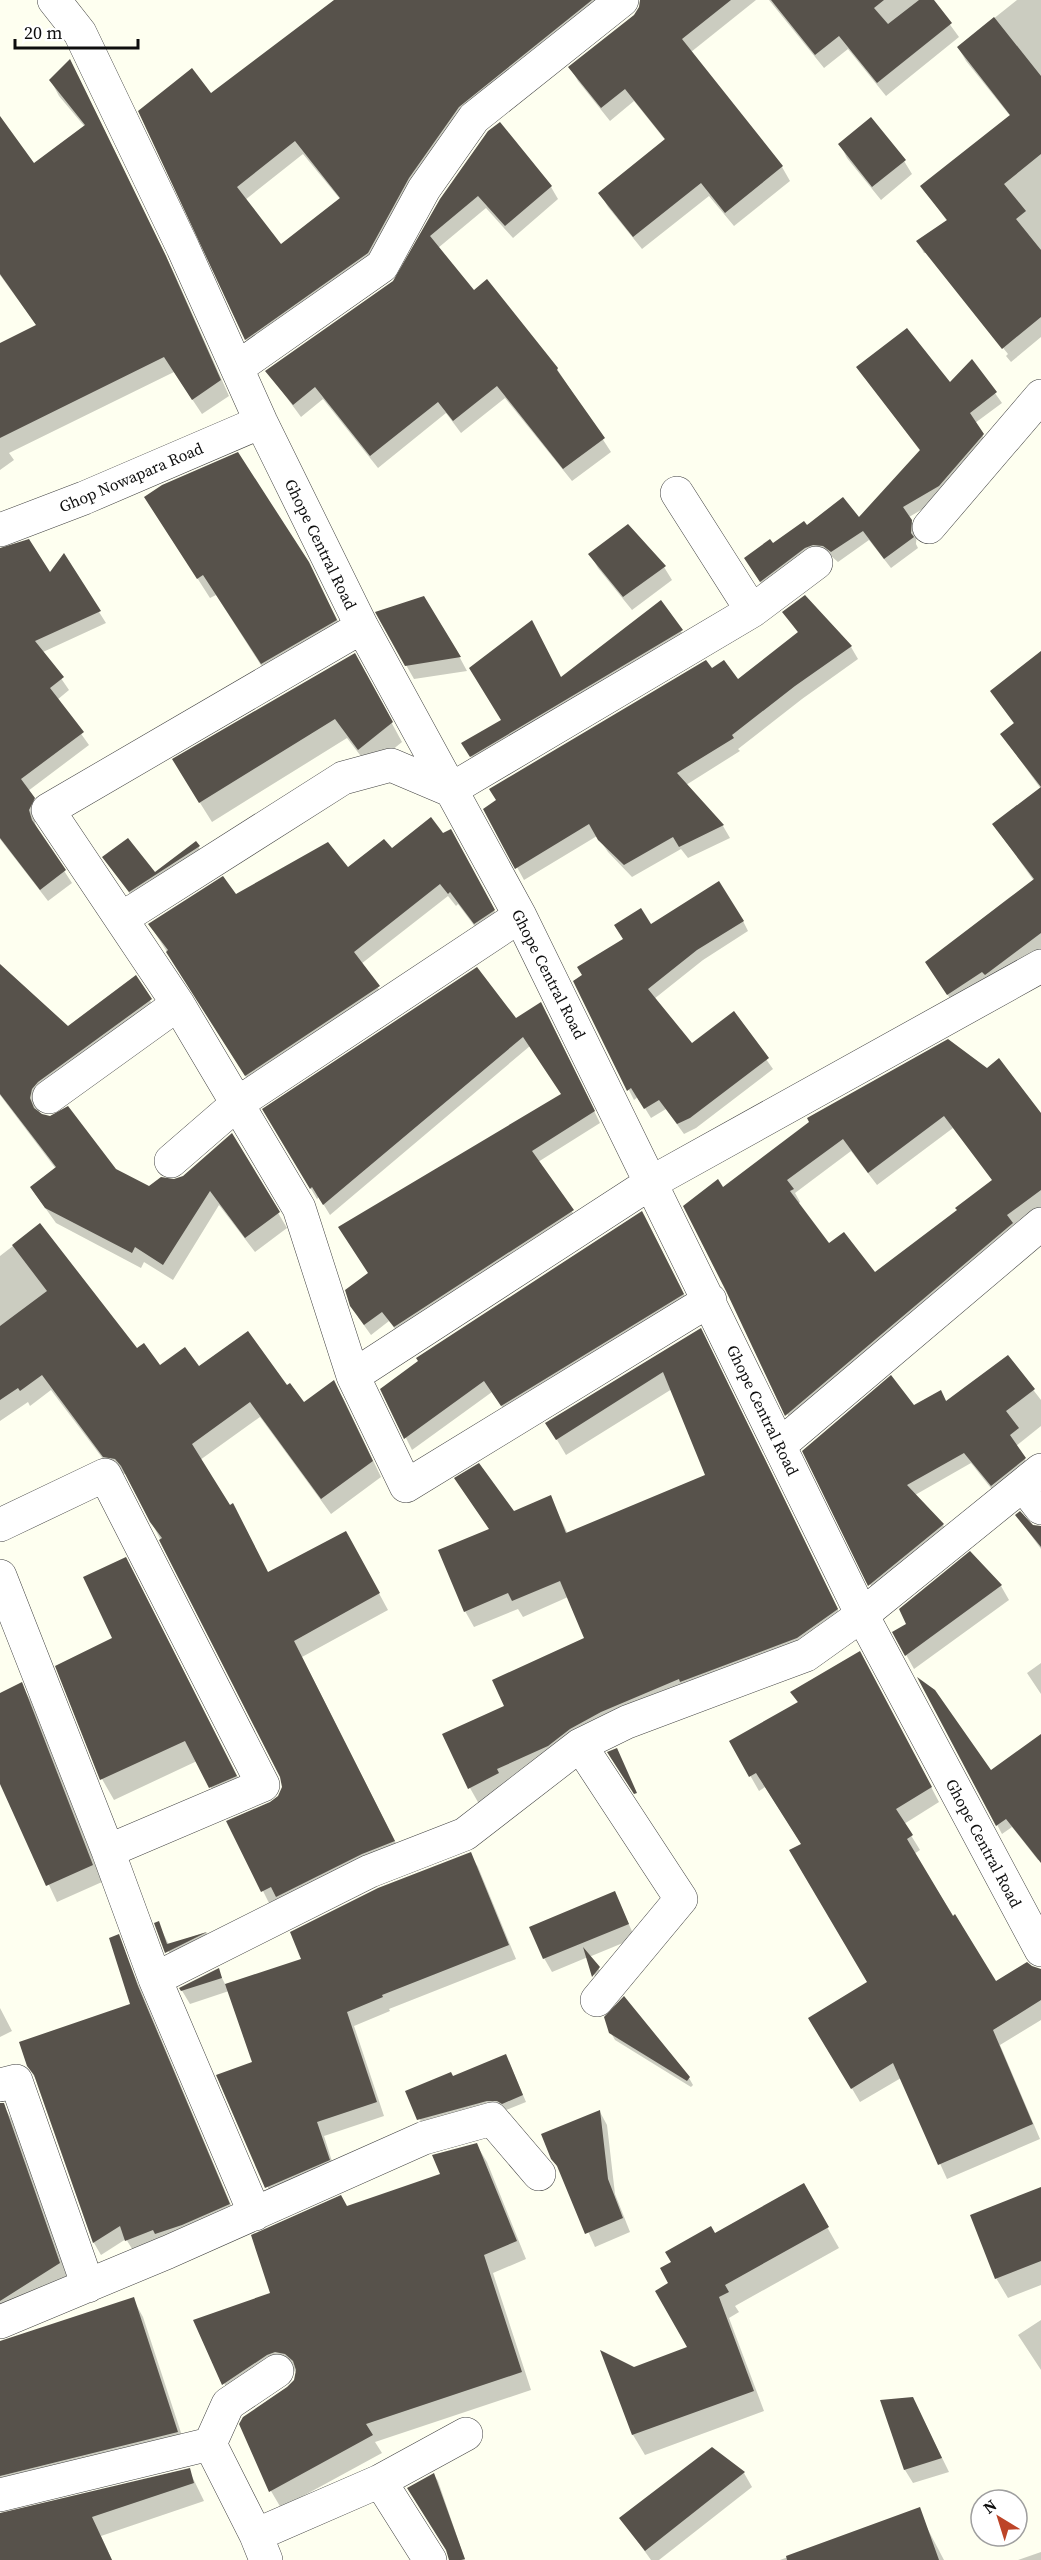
<svg xmlns="http://www.w3.org/2000/svg" width="1041" height="2560" font-family="'Source Serif 4',serif">
  <style>
    .shadow { fill: #0003; fill-rule: evenodd }
    .building { fill: #57524b; fill-rule: evenodd }
    .lines { fill: none; stroke-linecap: round; stroke-linejoin: round }
    .minor-casing { stroke: #414141; stroke-width: 34 }
    .minor { stroke: #fff; stroke-width: 33 }
    .labels { text-anchor: middle; stroke-width: 6; stroke-linejoin: round; paint-order: stroke }
    .street-label { font-size: 16px; fill: #0e0e0e; stroke: #fff }
  </style>
  <rect width="100%" height="100%" fill="#fefff0"/>
  <path class="shadow" d="M336,0H617L470,117L375,267L254,352L246,339L211,95ZM303,154L340,199L281,246L245,200Z
    M642,0H756L691,52L782,167L790,181L734,226L709,196L642,249L608,207L600,193L666,141L634,101L610,121L578,81L570,67L635,16L641,8Z
    M769,0H932L959,37L886,96L848,49L824,68Z
    M1017,0H1041V337L1011,362L1006,356L1008,354L927,253H924L918,242L947,221L922,186L1011,117L966,61L958,47Z
    M78,76L174,273L229,396L202,414L174,372L9,453L14,460L0,470V344L37,326L0,275V218L85,127L59,96L51,81Z
    M840,144L904,161L912,174L881,200L847,158Z
    M551,187L558,199L513,238L486,208L438,248L474,292L557,369L611,452L572,481L505,398L461,433L446,413L378,468L323,399L301,417L267,371L394,282L441,200Z
    M972,361L1002,403L975,423L988,445L945,496L909,517L917,531L916,544L918,548L891,568L869,540L838,562L830,555L766,591L752,569L773,545L806,527L859,519L921,452L858,367L950,385Z
    M146,498L311,570L348,640L273,684L216,595L210,598Z
    M0,550L50,575L99,612L106,623L43,652L69,690L57,700L89,745L28,791L41,811L35,823L38,831L72,883L48,901L0,839Z
    M590,554L664,567L672,580L632,610L598,568Z
    M805,597L851,647L858,659L802,699L738,749L740,751L686,785L723,826L730,838L688,858L681,849L632,877L608,852L597,836L524,880L485,809L712,670L738,681L799,634L784,612Z
    M423,598L460,658L467,671L414,679L406,665Z
    M660,602L690,644L479,769L463,743L502,721L561,679Z
    M1041,653V953L956,1008L927,962L1010,897L1034,881L994,825L1041,789L1002,735L1015,725L991,691Z
    M365,674L402,742L370,768L347,738L212,822L185,779Z
    M450,831L501,923L482,936L458,904L456,906L448,896L361,964L386,999L253,1088L150,925L236,896L348,869L392,850L443,835Z
    M196,843L203,854L133,898L108,864L155,874Z
    M743,921L748,931L703,960L654,999L692,1045L733,1013L773,1069L696,1128L684,1134L666,1109L651,1118L638,1097L634,1100L574,981L650,926Z
    M0,971L68,1028L135,977L160,1016L40,1106L39,1114L115,1170L149,1188L184,1177L232,1135L287,1228L255,1252L219,1205L173,1280L144,1262L141,1268L56,1223L31,1188L56,1169L0,1095Z
    M547,1014L600,1123L538,1162L579,1222L401,1337L389,1321L371,1335L358,1317L370,1274L563,1095L530,1046L330,1215L319,1197L317,1199L264,1110L516,1020Z
    M948,1041L1041,1115V1220L794,1428L728,1290L723,1189ZM953,1128L993,1181L959,1210L875,1274L829,1245L798,1204L800,1202L795,1193L851,1151L877,1185Z
    M644,1215L690,1306L509,1417L492,1392L412,1450L382,1390Z
    M40,1225L137,1350L160,1367L199,1368L287,1387L303,1404L333,1382L344,1400L381,1477L331,1514L260,1417L200,1460L268,1573L355,1549L388,1610L302,1657L403,1857L271,1907L263,1891L271,1804L279,1797L283,1787L281,1776L130,1480L125,1474L113,1472L51,1390L30,1406L28,1402L0,1421V1256Z
    M709,1346L846,1626L479,1804L470,1788L506,1707L586,1639L568,1597L523,1617L518,1609L474,1627L465,1611L490,1531L513,1513L550,1497L568,1534L707,1476L672,1389L566,1455L547,1423Z
    M1008,1357L1041,1400V1426L1016,1446L1032,1470L998,1497L971,1463L915,1495L943,1525L950,1536L876,1596L804,1451L914,1407L941,1392L947,1403Z
    M1017,1516L1034,1527L1041,1528V1549Z
    M970,1553L1001,1586L1009,1600L914,1669L894,1633L908,1625Z
    M137,1580L248,1797L222,1808L197,1761L114,1800L102,1779L57,1666L114,1638Z
    M1041,1663V1694L1027,1673Z
    M868,1668L939,1802L904,1824L920,1850L914,1854L996,1983L1041,1970V2020L1000,2045L1040,2139L947,2179L901,2078L860,2102L810,2018L869,1982L802,1845L765,1787L759,1791L731,1742L798,1703L792,1693Z
    M921,1682L991,1773L1041,1735V1858L1038,1860L1012,1827L1002,1834Z
    M21,1684L31,1701L102,1882L57,1902L0,1781V1695Z
    M470,1854L478,1867L516,1959L389,2009L390,2011L354,2026L384,2116L324,2136L336,2174L274,2201L218,2076L254,2063L229,1991L190,2004L181,1989L218,1970L226,1986L303,1960Z
    M615,1893L635,1938L589,1957L603,1974L597,1982L588,1957L552,1972L544,1958Z
    M156,1923H158L169,1945L206,1932L213,1945L175,1966Z
    M118,1936L236,2217L134,2252L126,2239L101,2255L94,2243L37,2081L28,2066L132,2005Z
    M0,2008L12,2031L0,2037Z
    M611,2033L689,2078L693,2085L691,2087L615,2040Z
    M509,2062L526,2102L506,2110L502,2107L423,2126L407,2092Z
    M0,2104L3,2105L12,2120L68,2279L0,2321Z
    M600,2112L607,2125L615,2194L630,2232L595,2247L563,2175L552,2158Z
    M476,2144L487,2162L526,2259L493,2273L531,2390L375,2442L382,2453L281,2508L271,2491L288,2388L295,2380L297,2372L286,2370L233,2402L195,2321L272,2294L347,2208L442,2175Z
    M803,2185L839,2248L735,2306L739,2312L729,2318L764,2411L645,2455L633,2435L603,2353L634,2369L689,2348L670,2284L673,2263L715,2235Z
    M1041,2189V2285L1008,2298L996,2278Z
    M133,2299L143,2317L187,2451L0,2498V2343Z
    M1041,2320V2370L1018,2335Z
    M882,2402L920,2413L949,2472L913,2483L905,2470Z
    M712,2449L744,2473L752,2487L659,2560H651L621,2518Z
    M189,2470L204,2501L101,2536L112,2560H0V2515Z
    M434,2475L438,2481L465,2560H450Z
    M889,2520L924,2522L944,2560H780Z
    M1041,2552V2560H1018Z"/>
  <path class="building" d="M334,0H592L459,107L409,178L368,253L245,340L138,111L192,68L211,93ZM295,141L340,198L281,244L237,187Z
    M640,0H731L682,39L783,166L725,213L701,183L633,237L598,193L665,139L625,89L601,108L568,67L634,15L639,7Z
    M771,0H884L874,8L888,24L919,0H934L952,23L877,83L839,36L815,55Z
    M994,17L1041,76V154L1004,184L1026,211L1016,219L1041,250V317L1002,349L916,241L947,220L920,186L1010,115L957,47Z
    M70,59L166,256L221,380L192,400L164,357L0,438V343L36,325L0,274V116L34,163L85,125L49,80Z
    M871,117L906,160L872,187L838,144Z
    M500,122L552,186L505,226L478,196L430,236L474,290L487,279L558,368L557,370L605,438L563,469L497,386L453,421L438,402L370,456L315,387L293,405L265,371L393,281L440,199L488,131Z
    M907,328L950,382L972,359L997,392L970,413L984,434L939,486L903,507L912,520L911,533L914,537L884,559L863,531L831,552L823,546L813,545L805,548L760,582L744,558L770,539L773,543L804,521L807,525L843,497L859,517L920,450L856,367Z
    M238,452L309,562L337,620L261,664L203,575L197,579L144,497L162,485Z
    M628,524L666,566L623,597L588,554Z
    M29,539L50,572L64,553L101,611L35,641L64,677L50,688L84,732L21,779L35,798L29,810L32,820L66,870L40,890L0,838V548Z
    M805,595L852,646L795,686L732,735L734,738L677,773L724,825L679,847L673,837L624,865L598,840L589,824L515,869L483,809L496,800L489,789L706,660L712,668L724,660L738,679L798,632L782,612Z
    M424,596L461,657L405,666L375,612Z
    M661,600L683,630L470,757L461,743L501,720L469,668L532,620L561,677Z
    M1041,651V933L985,975L982,972L947,995L925,962L1034,879L992,824L1041,787L1000,734L1014,723L990,691Z
    M355,653L393,722L358,750L335,719L199,803L172,759Z
    M431,817L443,833L451,829L495,910L474,924L450,892L448,894L440,884L354,952L380,986L245,1076L166,952L168,950L148,924L223,876L236,894L328,842L348,867L384,839L392,848Z
    M128,838L155,872L196,841L200,846L129,892L102,857Z
    M719,881L744,921L697,950L648,989L692,1043L734,1011L769,1058L690,1118L677,1124L659,1100L644,1109L631,1088L627,1091L573,981L582,975L577,967L623,939L614,925L641,908L651,924Z
    M0,964L68,1026L136,975L152,999L38,1082L32,1089L30,1098L34,1108L42,1114L50,1116L68,1106L116,1169L149,1186L161,1177L174,1179L183,1176L232,1133L280,1212L245,1238L210,1191L163,1265L135,1247L132,1253L45,1208L30,1187L56,1167L0,1094Z
    M477,967L516,1018L541,1002L595,1111L532,1151L574,1210L394,1327L382,1312L364,1325L350,1306L345,1290L368,1273L338,1227L561,1094L523,1037L323,1205L312,1187L310,1189L262,1109Z
    M948,1039L987,1068L999,1058L1041,1113V1190L1007,1215L1013,1223L785,1416L726,1291L683,1206L718,1179L723,1187L809,1122L807,1118ZM944,1116L992,1180L955,1208L957,1210L875,1272L844,1232L829,1243L790,1191L794,1189L787,1180L843,1139L868,1173Z
    M642,1211L684,1294L501,1406L484,1381L404,1439L380,1389L418,1361L416,1358Z
    M40,1223L137,1348L144,1343L160,1365L185,1347L199,1366L248,1331L287,1385L290,1383L304,1402L334,1380L373,1461L321,1499L250,1402L192,1444L230,1505L233,1503L268,1572L346,1531L380,1593L294,1641L395,1841L362,1854L276,1897L271,1887L261,1892L226,1821L270,1802L278,1796L282,1787L280,1777L159,1540L162,1538L150,1522L121,1466L115,1459L103,1457L42,1375L20,1391L18,1388L0,1400V1326L47,1291L12,1245Z
    M701,1328L838,1609L797,1638L680,1682L679,1679L601,1712L570,1729L548,1746L497,1769L499,1773L468,1789L442,1734L504,1706L492,1680L584,1638L560,1581L512,1601L508,1593L464,1612L438,1550L489,1529L454,1478L479,1463L514,1511L551,1495L566,1533L705,1475L663,1372L556,1440L545,1423Z
    M1008,1355L1035,1389L1006,1411L1019,1428L1010,1435L1026,1458L991,1486L964,1453L907,1485L944,1524L868,1586L802,1451L891,1375L914,1405L941,1390L946,1401Z
    M1020,1511L1033,1525L1041,1526V1547L1015,1515Z
    M970,1551L1002,1585L905,1656L892,1632L906,1624L899,1609Z
    M126,1557L237,1776L209,1788L185,1741L100,1780L55,1666L112,1638L83,1577Z
    M860,1651L932,1787L896,1809L913,1835L907,1839L953,1916L955,1914L996,1981L1027,1962L1032,1966L1041,1969V2000L993,2030L1033,2124L938,2165L893,2063L851,2089L808,2018L867,1982L789,1850L801,1844L756,1773L749,1777L729,1741L798,1702L790,1692Z
    M917,1677L935,1690L991,1770L1041,1734V1863L1006,1819L996,1826Z
    M22,1682L93,1865L46,1886L0,1784V1693Z
    M617,1748L637,1793L634,1794L607,1752Z
    M471,1852L509,1945L382,1995L383,1997L347,2012L377,2102L317,2122L330,2160L265,2188L216,2075L252,2062L225,1984L301,1959L290,1932L378,1888Z
    M615,1891L629,1924L543,1959L529,1927Z
    M159,1921L167,1944L207,1932L165,1953L154,1923Z
    M119,1934L138,1986L230,2204L182,2225L155,2234L153,2230L125,2241L120,2226L93,2243L34,2075L27,2066L19,2042L130,2004L109,1938Z
    M583,1947L600,1967L592,1977Z
    M219,1968L222,1978L181,1991L179,1988Z
    M624,1996L690,2077L687,2081L609,2033L604,2017Z
    M506,2054L523,2095L502,2104L497,2101H487L417,2120L405,2091L451,2072L453,2076Z
    M0,2103H4L60,2263L0,2301Z
    M600,2110L608,2179L623,2218L585,2234L557,2166L551,2159L541,2134Z
    M477,2143L517,2241L484,2255L522,2372L366,2424L373,2435L269,2492L239,2424L243,2417L287,2387L294,2380L296,2370L293,2361L285,2354L275,2352L267,2355L222,2385L193,2320L270,2293L251,2235L341,2195L347,2206L440,2174L432,2155Z
    M804,2183L829,2227L725,2285L729,2292L719,2297L754,2391L632,2435L600,2350L634,2367L687,2347L655,2291L668,2283L660,2268L671,2262L665,2252L711,2226L715,2233Z
    M1041,2187V2261L995,2279L970,2215Z
    M134,2297L178,2432L0,2476V2341Z
    M913,2397L942,2458L904,2470L880,2400Z
    M712,2447L745,2472L645,2551L619,2518Z
    M190,2468L194,2483L92,2517L112,2560H0V2513Z
    M434,2473L465,2559L461,2560H449L446,2550L407,2488Z
    M920,2507L939,2560H787L786,2556Z"/>
  <g class="lines">
    <g class="minor-casing">
      <path id="minor" d="M54,0L80,33L183,248L261,422L362,627L520,916L862,1615L1041,1950
        M237,368L382,266L424,189L474,118L622,0
        M677,493L752,611
        M929,527L1041,396
        M0,530L84,498L261,422
        M362,627L48,810L178,1004L299,1208L353,1376L406,1486L710,1300
        M121,919L343,778L391,765L450,790L752,611L816,563
        M49,1097L178,1004
        M171,1161L238,1103L520,916
        M353,1376L652,1182L1041,966
        M780,1445L1041,1224
        M1023,1485L1041,1508
        M0,1525L105,1475L263,1785L108,1851
        M0,1576L108,1851L155,1979
        M580,1745L681,1899L597,2000
        M0,2085L16,2081L88,2286
        M255,2214L155,1979L370,1871L465,1834L580,1745L627,1722L806,1655L862,1615L1041,1470
        M0,2322L168,2252L424,2138L492,2119L539,2174
        M380,2481L430,2560
        M0,2495L210,2444
        M256,2535L380,2481L466,2434
        M266,2560L256,2535L210,2444L228,2404L277,2371"/>
    </g>
    <use href="#minor" class="minor"/>
  </g>
  <g class="labels">
    <g class="street-label">
      <text transform="translate(131 477) rotate(-23)" y="6">Ghop Nowapara Road</text>
      <text transform="translate(321 544) rotate(64)" y="6">Ghope Central Road</text>
      <text transform="translate(549 974) rotate(63)" y="6">Ghope Central Road</text>
      <text transform="translate(763 1410) rotate(64)" y="6">Ghope Central Road</text>
      <text transform="translate(984 1843) rotate(62)" y="6">Ghope Central Road</text>
    </g>
  </g>
  <g transform="translate(999 2518) rotate(322)"><circle r="28" fill="#ffffff" stroke="#9f9f9f" stroke-width="1.5"/>
  <path d="M0-4.5L10 22L0 15L-10 22Z" fill="#bd4428"/>
  <text y="-9" font-size="16" font-weight="bold" text-anchor="middle" fill="#0e0e0e">N</text>
  </g>
  <path d="M15 39v9h123v-9" fill="none" stroke="#0e0e0e" stroke-width="3"/>
  <text x="24" y="39" font-size="18" fill="#0e0e0e" stroke="#ffffff" stroke-width="4.5" paint-order="stroke">20 m</text>
</svg>
